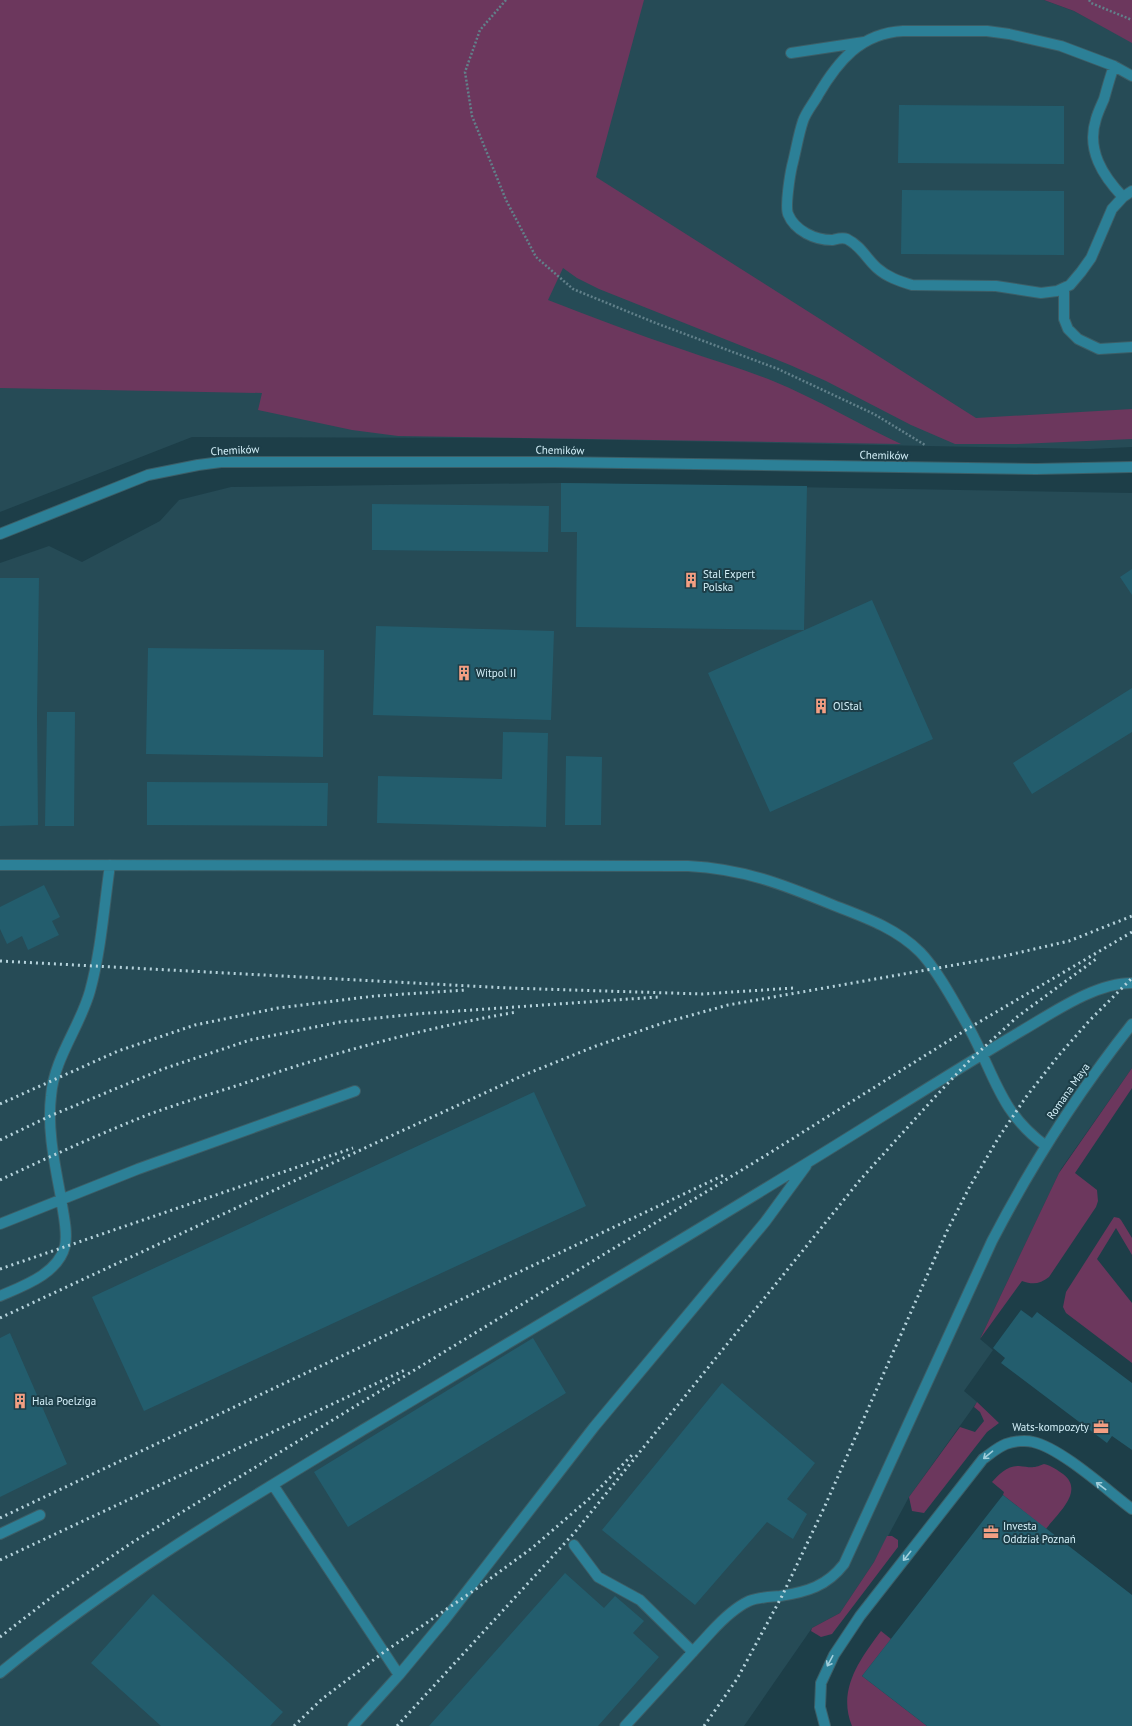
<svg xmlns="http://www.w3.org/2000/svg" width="1132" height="1726" font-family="'PT Sans',sans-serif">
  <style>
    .built { fill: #264b56 }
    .green { fill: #6c375d }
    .building { fill: #235d6d }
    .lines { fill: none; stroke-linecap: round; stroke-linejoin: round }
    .lane-casing { stroke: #3c5e67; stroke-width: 12 }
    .street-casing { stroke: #3c5e67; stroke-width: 12 }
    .path { stroke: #61808a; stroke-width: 2.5; stroke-dasharray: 2 2; stroke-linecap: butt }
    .lane { stroke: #2c8097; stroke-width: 10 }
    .street { stroke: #2c8097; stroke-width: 10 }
    .rail { stroke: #b6d3dc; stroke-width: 3; stroke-dasharray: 2 4; stroke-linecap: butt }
    .oneway { stroke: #a2cfdc }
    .labels { text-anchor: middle; stroke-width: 4; stroke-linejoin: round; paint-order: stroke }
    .street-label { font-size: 11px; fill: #d5f1fa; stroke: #1d3e48 }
    .poi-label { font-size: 11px; fill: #d5f1fa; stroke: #1d3e48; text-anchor: start }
  </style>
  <rect width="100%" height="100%" fill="#1d3e48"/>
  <path class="built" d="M0,0H1044L1074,11L1132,42V447L1089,449L509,438L192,437L0,512Z
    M561,483L1132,493V1068L1061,1169L980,1339L993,1350L964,1391L977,1402L909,1497L874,1562L840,1613L812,1628L744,1726H0V563L49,546L82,562L160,521L179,500L231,487Z"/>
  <path class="green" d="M0,0H644L596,177L976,418L1132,409V439L1019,444H955L911,425L826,381L790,365L599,289L577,278L563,268L548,300C592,317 636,334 681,349C712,360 743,369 773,381C817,399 858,424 901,444L398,436L352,430L258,410L262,393L0,388Z
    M1044,0H1132V43L1074,11Z
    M1132,1068V1088L1075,1173L1097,1190L1098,1201L1096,1207L1049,1277C1040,1284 1033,1285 1022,1281L980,1339L1059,1173Z
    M1114,1217L1119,1218L1121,1220L1132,1238V1255L1116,1228L1097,1259L1132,1303V1363L1066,1313L1063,1307L1066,1292Z
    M977,1402L999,1423L987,1432L924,1513L912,1511L909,1497L960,1427L975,1432L984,1421L980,1412L974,1407Z
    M1044,1464C1052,1466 1057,1470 1063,1474C1085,1491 1058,1513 1046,1529L1003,1495L1004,1492L992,1482C998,1475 1008,1465 1019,1466C1030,1467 1032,1469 1044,1464Z
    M887,1536H892L898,1540V1547L832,1634L821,1637L811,1631L812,1628L840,1613L874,1562Z
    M881,1631L891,1639L862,1676L927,1726H852C837,1690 860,1659 881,1631Z"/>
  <path class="building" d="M899,105L1064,106V164L898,163Z
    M902,190L1064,191V255L901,254Z
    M561,483L807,486L804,630L576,627L577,532H561Z
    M372,504L549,506L548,552L372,550Z
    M1132,569V595L1120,577Z
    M0,578H39L37,715L38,825L0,826Z
    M872,600L933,739L770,812L708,673Z
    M376,626L554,631L551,720L373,715Z
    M148,648L324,650L323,757L146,754Z
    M1132,688V732L1032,794L1013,763Z
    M47,712H75L74,826H45Z
    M503,732L548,733L546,827L377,823L378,776L502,779Z
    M566,756L602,757L601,825H565Z
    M147,782L328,783L327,826L147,825Z
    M44,885L60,917L52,921L59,935L28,950L22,936L7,944L0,929V907Z
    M534,1092L586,1206L144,1411L92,1297Z
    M1021,1310L1032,1318L1037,1312L1132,1383V1450L1112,1436L1107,1443L1001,1363L1005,1358L993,1348Z
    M10,1333L67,1464L0,1497V1338Z
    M533,1338L566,1393L348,1527L314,1472Z
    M722,1383L815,1463L787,1499L807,1514L793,1539L767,1522L695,1605L602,1530Z
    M1003,1495L1132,1595V1726H927L862,1676Z
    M565,1573L604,1608L615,1596L644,1621L633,1633L659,1657L598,1726H429Z
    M153,1594L283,1712L270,1726H161L91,1663Z"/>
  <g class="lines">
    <g class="lane-casing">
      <path id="lane" d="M791,53L864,42
        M1114,66C1110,77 1107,88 1104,99C1101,106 1098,112 1096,119C1086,150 1103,176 1123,197
        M1132,76L1114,66L1061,46L1009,34L987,31H903C861,33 838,61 818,95C813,104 806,112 803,121C798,136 796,151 792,166C790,175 785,206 788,214C795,231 815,240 832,240C837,239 842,237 847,239C861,246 866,258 877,268C887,277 899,281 912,285L996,286L1041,293L1057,291L1070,285L1081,272L1091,258L1112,209L1123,197L1132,191
        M1064,288V319L1068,329L1078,339L1099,349L1132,347
        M0,865L688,866C744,869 782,884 833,905C864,917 896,928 920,952C937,969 957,1007 969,1028C995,1075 1000,1113 1046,1146
        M0,1224L138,1169L355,1091
        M0,1296C23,1286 58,1274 65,1246C68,1231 63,1214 61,1198C55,1165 47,1130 51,1096C54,1058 80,1027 90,991C101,951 104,907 110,865
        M273,1485L399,1675L353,1726
        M0,1534L40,1515
        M574,1545L598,1577L640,1600L693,1652
        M0,1673C114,1579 240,1504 366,1428C513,1340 661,1253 807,1163C879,1119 950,1073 1023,1030C1054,1012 1095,983 1132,983
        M399,1675L443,1622L594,1427L765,1222L806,1166
        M625,1726L711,1632C722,1620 734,1608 749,1601C759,1597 770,1597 780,1596C807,1592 827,1586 844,1564L992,1241C1032,1164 1078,1092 1132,1024
        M825,1726L820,1707L821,1683L834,1655L860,1616L983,1459C990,1454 998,1447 1006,1444C1014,1441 1026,1440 1033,1442C1061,1448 1108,1491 1132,1509"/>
    </g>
    <g class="street-casing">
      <path id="street" d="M0,534L148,475L198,465L221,462H553L1036,469L1132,467"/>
    </g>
    <path class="path" d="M506,0L480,30L465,72L472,116L506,200L536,257L573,289L653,322L778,369L874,414L925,445
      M1089,0L1091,3L1132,20"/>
    <use href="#lane" class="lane"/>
    <use href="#street" class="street"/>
    <path class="rail" d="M0,961L508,988L702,994L794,988
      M0,1104L118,1051L195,1025L278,1008L375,996L466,990
      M0,1140L50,1116L163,1069L250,1040L340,1022L415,1014L658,997
      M0,1180C49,1157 99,1134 150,1114C180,1103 211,1094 242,1084C332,1053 423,1028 517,1012
      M0,1269L353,1148
      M0,1318L395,1134L524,1075L596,1046L663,1023L728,1005L1000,957L1069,941L1132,916
      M0,1518L726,1174
      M0,1560L407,1369
      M0,1637L53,1596L133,1542L768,1154L969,1028L1132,932
      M294,1726L322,1699L384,1652L476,1589L532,1548L590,1498L632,1455
      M397,1726L575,1532L860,1180L934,1098L968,1062L1017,1017L1096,959
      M704,1726L737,1679L782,1596L824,1508L946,1233L970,1186L999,1137L1026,1097L1059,1055L1089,1021L1132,978"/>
  </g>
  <defs><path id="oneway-shaft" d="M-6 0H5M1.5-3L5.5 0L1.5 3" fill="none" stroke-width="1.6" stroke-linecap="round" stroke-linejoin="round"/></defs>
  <g class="oneway">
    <use href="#oneway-shaft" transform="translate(988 1455) rotate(140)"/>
    <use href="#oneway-shaft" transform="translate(1101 1486) rotate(-143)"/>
    <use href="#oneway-shaft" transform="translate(907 1556) rotate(129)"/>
    <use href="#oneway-shaft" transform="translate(830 1661) rotate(118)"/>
  </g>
  <defs>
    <g id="building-bare" transform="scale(1.2)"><path d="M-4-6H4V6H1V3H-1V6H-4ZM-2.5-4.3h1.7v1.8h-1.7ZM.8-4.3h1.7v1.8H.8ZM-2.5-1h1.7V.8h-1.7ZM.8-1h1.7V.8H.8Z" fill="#f39f83" stroke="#1d3e48" stroke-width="2.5" paint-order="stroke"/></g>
    <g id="office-bare" transform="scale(1.2)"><path d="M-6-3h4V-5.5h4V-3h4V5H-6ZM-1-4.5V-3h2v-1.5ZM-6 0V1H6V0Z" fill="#f39f83" stroke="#1d3e48" stroke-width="2.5" paint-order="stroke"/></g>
  </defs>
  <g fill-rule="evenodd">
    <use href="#building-bare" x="691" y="580"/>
    <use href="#building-bare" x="464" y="673"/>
    <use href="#building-bare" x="821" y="706"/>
    <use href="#building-bare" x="20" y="1401"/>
    <use href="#office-bare" x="1101" y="1427"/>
    <use href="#office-bare" x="991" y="1532"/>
  </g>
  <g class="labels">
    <g class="street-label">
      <text transform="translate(235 450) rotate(-3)" y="4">Chemików</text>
      <text transform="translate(560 450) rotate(1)" y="4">Chemików</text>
      <text transform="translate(884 455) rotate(1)" y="4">Chemików</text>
      <text transform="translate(1068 1091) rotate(-55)" y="4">Romana Maya</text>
    </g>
    <g class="poi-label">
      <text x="703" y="578">Stal Expert<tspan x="703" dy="13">Polska</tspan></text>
      <text x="476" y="677">Witpol II</text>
      <text x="833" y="710">OlStal</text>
      <text x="32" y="1405">Hala Poelziga</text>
      <text x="1089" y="1431" text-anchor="end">Wats-kompozyty</text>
      <text x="1003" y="1530">Investa<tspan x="1003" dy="13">Oddział Poznań</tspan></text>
    </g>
  </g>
</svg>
